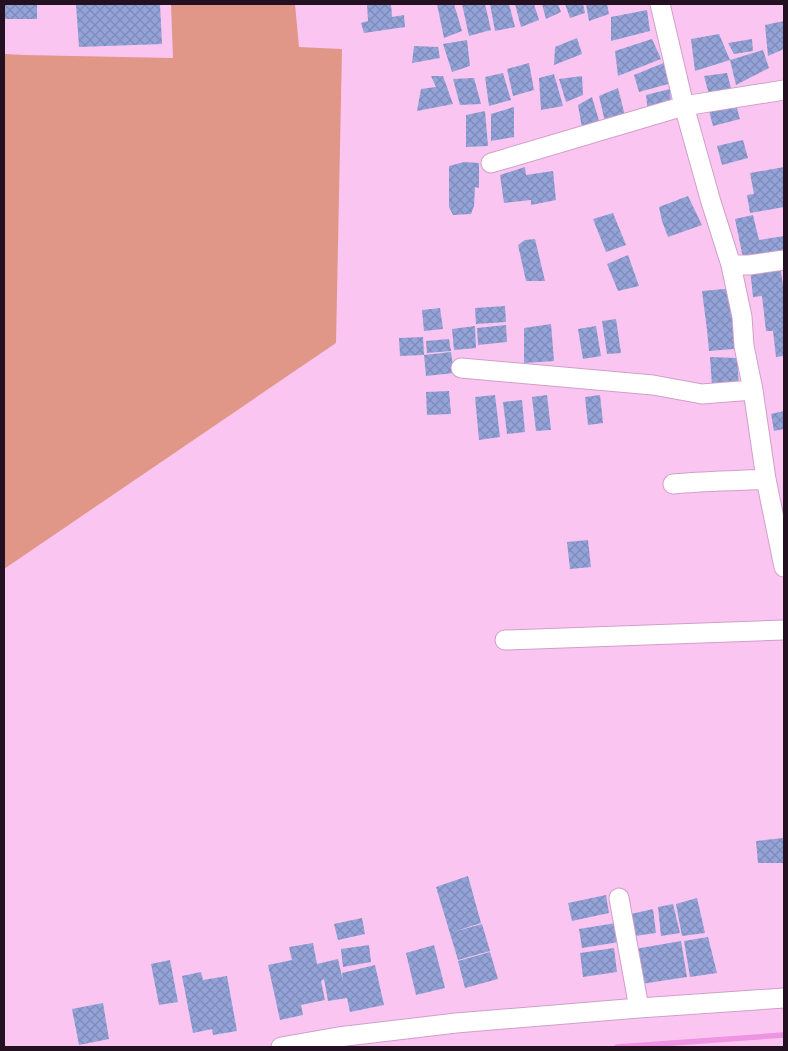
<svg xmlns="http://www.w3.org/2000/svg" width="788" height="1051" font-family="Manrope,sans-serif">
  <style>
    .grass { fill: #e19788 }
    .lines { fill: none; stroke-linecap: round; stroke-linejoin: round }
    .stream { stroke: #ee94e2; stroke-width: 5.5 }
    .building { fill: url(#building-cross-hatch) }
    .minor-casing { stroke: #d09fc8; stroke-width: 21 }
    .minor { stroke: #fff; stroke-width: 19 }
  </style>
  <defs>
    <pattern id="building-cross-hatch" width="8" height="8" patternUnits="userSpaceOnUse" patternTransform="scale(1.25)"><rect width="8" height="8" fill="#93a2d7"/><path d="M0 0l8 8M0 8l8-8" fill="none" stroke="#7e8ab8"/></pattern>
  </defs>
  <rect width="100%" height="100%" fill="#fac6f1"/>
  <path class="grass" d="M171,4H295L299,47L342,49L336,343L4,569V54L25,55L173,58Z"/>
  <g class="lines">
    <path class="stream" d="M617,1047L784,1035"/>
  </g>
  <path class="building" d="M4,4H37V19H4Z
    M76,4H160L162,44L79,47Z
    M367,4H391L392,17L404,15L405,27L364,33L361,23L368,21Z
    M437,4H454L462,31L444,38Z
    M462,4H485L491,30L469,36Z
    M490,4H509L515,27L495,31Z
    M515,4H534L539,20L521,27Z
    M542,4H558L561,12L546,19Z
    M565,4H583L585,13L570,18Z
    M586,4H607L609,14L589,21Z
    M647,10L650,31L611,41V17Z
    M784,21V49L768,56L765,25Z
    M719,34L730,60L695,71L691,39Z
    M577,38L582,54L554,65L555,47Z
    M652,39L661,59L618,76L615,51Z
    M752,39L753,51L734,54L728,43Z
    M467,40L470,66L452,72L443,44Z
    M414,46L438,47L440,58L412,63Z
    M763,50L769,68L736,85L730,60Z
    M666,62L668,84L639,92L634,75Z
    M529,63L534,90L513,96L507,69Z
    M503,73L511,100L489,106L485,77Z
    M727,73L732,92L710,98L704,76Z
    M554,74L563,106L541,110L539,78Z
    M431,76H443L453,104L417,111L421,89L436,87Z
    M582,76L583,95L566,102L559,79Z
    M474,78L481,104L460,105L453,79Z
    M618,88L626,120L606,126L599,96Z
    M670,89L671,105L648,112L646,95Z
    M592,97L600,124L582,128L578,105Z
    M735,101L740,119L713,126L708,107Z
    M514,107V137L491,141V114Z
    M485,111L488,146L466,147V115Z
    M743,140L748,158L722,165L717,146Z
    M464,162L479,163V188L475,187L474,206L471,214L453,215L449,207V166Z
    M525,167L526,175L553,171L556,200L531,205V200L504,203L500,175Z
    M784,167V207L750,213L747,195L754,194L750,173Z
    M688,196L702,225L668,237L662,221L659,207Z
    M613,213L626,245L606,252L593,219Z
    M753,215L759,240L784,236V252L743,258L735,219Z
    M535,239L545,281H526L518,245L525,240Z
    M628,255L639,286L618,291L607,264Z
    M780,264L784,293V356L776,357L773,331H766L762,296L753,297L750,268Z
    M736,288L745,348L709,351L707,330L702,291Z
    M505,306L506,322L476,324L475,308Z
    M440,308L443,329L424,331L422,310Z
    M616,319L621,353L607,354L602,321Z
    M551,324L554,361L524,363V328Z
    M506,325L507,342L478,345L477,328Z
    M475,326L476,348L454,350L452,329Z
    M596,326L601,356L583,359L578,329Z
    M423,337L424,355L400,356L399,338Z
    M449,339L451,351L427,353L426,341Z
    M451,352L454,373L426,376L424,355Z
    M710,357L737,358L739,386H712Z
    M449,391L451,414L427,415L426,392Z
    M495,395L500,437L479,440L475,397Z
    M547,395L551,430L536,431L532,397Z
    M600,395L603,423L588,425L585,397Z
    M522,400L525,432L507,434L503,402Z
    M784,411V429L774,431L771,414Z
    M588,540L591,567L570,569L567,542Z
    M784,838V863H758L756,841Z
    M468,876L481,923L453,932L482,924L490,951L458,960L436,887Z
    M606,895L609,913L572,921L568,903Z
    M697,898L705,933L682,936L676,904Z
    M673,904L680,933L661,936L658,907Z
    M653,909L656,933L635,936L631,914Z
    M362,918L365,934L338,940L334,924Z
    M616,923L619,942L582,948L579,929Z
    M708,937L717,973L690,977L684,941Z
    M681,941L687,977L641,984L635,949Z
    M313,943L317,964L338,959L343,981L342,973L375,965L384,1005L350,1012L347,998L328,1001L324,979L321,981L325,1000L301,1005L303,1015L280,1020L268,965L292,960L289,947Z
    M369,945L371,962L343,967L341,949Z
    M434,945L445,988L416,995L406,953Z
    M614,948L617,972L583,977L580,953Z
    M490,952L498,979L465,988L458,961Z
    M170,960L178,1002L159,1005L151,964Z
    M201,972L203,980L227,976L237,1031L213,1035L212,1029L193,1033L182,976Z
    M103,1003L109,1039L79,1045L72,1009Z"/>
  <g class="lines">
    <g class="minor-casing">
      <path id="minor" d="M660,4L684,106L711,202L731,265L742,317L744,346L753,390L766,479L784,567
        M491,163L684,106L784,90
        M731,265H749L784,260
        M461,368L653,385L702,394L753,390
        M673,484C705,481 735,481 766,479
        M505,640L784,630
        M619,898L639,1008
        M281,1047L338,1037L456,1023L639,1008L784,998"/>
    </g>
    <use href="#minor" class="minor"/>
  </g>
  <rect width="788" height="1051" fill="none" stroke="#231121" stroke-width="10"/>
</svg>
